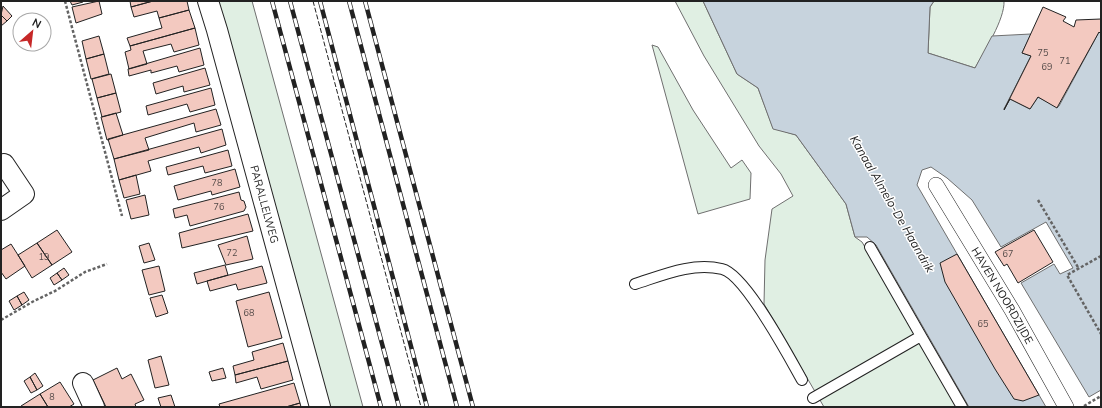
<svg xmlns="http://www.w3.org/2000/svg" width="1102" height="408" font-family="Mulish,sans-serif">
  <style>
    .green { fill: #e0efe3; stroke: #6f6f6f }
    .water { fill: #c7d3dd; stroke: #6f6f6f }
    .building { fill: #f3c9c0; stroke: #222 }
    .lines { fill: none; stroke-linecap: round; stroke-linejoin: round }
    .service-casing { stroke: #222; stroke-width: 12 }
    .pedestrian-casing { stroke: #222; stroke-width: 16 }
    .minor-casing { stroke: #222; stroke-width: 22 }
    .path { stroke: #646464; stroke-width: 2.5; stroke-dasharray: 3 2; stroke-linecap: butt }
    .service { stroke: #fff; stroke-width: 10 }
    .pedestrian { stroke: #fff; stroke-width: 15 }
    .minor { stroke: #fff; stroke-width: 20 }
    .rail-casing { stroke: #222; stroke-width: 4.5 }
    .rail { stroke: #fff; stroke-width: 3; stroke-dasharray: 9; stroke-linecap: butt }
    .fence { stroke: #222; stroke-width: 1; stroke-dasharray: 5 2; stroke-linecap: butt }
    .labels { text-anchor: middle; stroke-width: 3; stroke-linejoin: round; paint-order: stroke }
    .number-label { font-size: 9px; fill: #564c4a }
    .street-label { font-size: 11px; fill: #222; stroke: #fff }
    .water-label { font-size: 12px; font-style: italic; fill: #222; stroke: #fff }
  </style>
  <rect width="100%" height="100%" fill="#fff"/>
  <path class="green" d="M218,1H252L363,407H330Z
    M675,1H703L737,74L758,88L773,128L796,135L846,204L855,237L862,242L958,407H824L764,304L765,260L772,209L793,196L781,174L759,146L704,56Z
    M934,1H1004C1005,19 984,52 975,68L928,53L930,7Z
    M652,45L658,47L693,110L731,168L742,160L751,173L750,199L698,214Z"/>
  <path class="water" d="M703,1H934L930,7L928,53L975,68L992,36L1031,34L1022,53L1031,56L1004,109L1010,99L1030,109L1038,97L1057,107L1059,106L1099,32L1101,34V390L1089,397L1021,283L1054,264L1060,274L1073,268L1046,222L1001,247L972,200L947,178L931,167L922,170L917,185L1046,407H969L876,245L867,237H855L846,204L796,135L773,129L758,88L737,74Z"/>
  <path class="building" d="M70,1H83V2L72,5Z
    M99,1L102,14L76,23L72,7Z
    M130,1H153L131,7Z
    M153,1H187L189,10L159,18L157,11L134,17L131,7Z
    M3,6L12,16L7,21L1,15Z
    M1043,7L1066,17L1063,21L1074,27L1076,20L1101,19V34L1099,32L1058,106L1057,108L1038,97L1030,109L1010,99L1004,110L1031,56L1022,53Z
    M189,10L195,28L130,46L127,38L162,28L159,18Z
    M1,15L7,21L1,26Z
    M195,28L199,45L174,52L171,44L143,51L147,64L129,69L125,52L131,50L130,46Z
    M99,36L104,54L86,59L82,41Z
    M200,48L204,65L179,72L177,66L151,73V70L129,76L128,69Z
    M104,54L109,74L91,79L86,59Z
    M205,68L210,85L184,92L183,86L156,94L153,83Z
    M111,74L116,93L97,98L92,79Z
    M211,88L215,105L190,112L187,104L148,115L146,106Z
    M116,93L121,112L102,117L97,98Z
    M216,109L221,125L196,132L194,123L145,138L149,150L114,159L108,139Z
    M116,113L123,135L107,140L101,117Z
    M222,129L226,145L201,153L199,147L148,161L151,171L119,180L114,159Z
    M228,150L232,166L205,173L203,166L168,175L166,167Z
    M235,169L240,187L212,195L211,191L178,200L174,186Z
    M136,175L140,194L124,198L119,180Z
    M239,192L241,200L244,201L246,207L244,211L190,226L187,215L175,218L173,209Z
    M145,195L149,215L131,219L126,200Z
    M248,214L253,231L182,248L179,233Z
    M57,230L72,252L52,265L37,243Z
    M1034,230L1053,262L1018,283L1007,264L1004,266L995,252Z
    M247,236L253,259L226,265L218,245Z
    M37,243L52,265L32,278L18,255Z
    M149,243L155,260L144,263L139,246Z
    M11,244L25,266L6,279L1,272V250Z
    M957,254L1039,395L1023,401L1014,399L995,369L945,282L940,263Z
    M225,265L228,275L197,284L194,273Z
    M159,266L165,291L149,295L142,270Z
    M262,266L267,283L238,290L236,284L210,291L207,281Z
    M64,268L69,275L62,280L57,273Z
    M57,273L62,280L54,285L50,278Z
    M24,292L29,300L22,305L17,296Z
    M269,292L282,338L248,347L236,301Z
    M162,295L168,313L156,317L150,298Z
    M17,296L22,305L14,310L9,301Z
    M283,343L288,361L235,375L233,366L254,360L252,352Z
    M161,356L169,385L155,388L148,360Z
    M288,361L293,380L261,389L257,377L236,383L235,375Z
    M117,368L122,379L131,374L144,400L135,404L136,407H106L93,380Z
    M223,368L226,378L212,381L209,372Z
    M35,373L43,386L37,390L30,377Z
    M30,377L37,390L31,393L24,381Z
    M60,382L74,404L69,407H48L40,394Z
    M294,383L300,403L286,407H220L219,404Z
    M40,394L48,407H21V406Z
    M171,395L175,407H161L158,398Z
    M300,403L301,407H286Z"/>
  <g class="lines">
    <g class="service-casing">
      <path id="service" d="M635,284C663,275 692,262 722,269C745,274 789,357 802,380
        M921,336L962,407
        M813,398L921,336L870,247"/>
    </g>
    <g class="pedestrian-casing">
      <g id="pedestrian">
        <path id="s1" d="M936,185L1012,310L1066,407"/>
      </g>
    </g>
    <g class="minor-casing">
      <g id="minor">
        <path id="s2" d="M208,1L217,30L320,407"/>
        <path d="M1,210L24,194L4,164"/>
        <path d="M83,383L94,407"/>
      </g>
    </g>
    <path class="path" d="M65,1L122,216
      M1038,200L1079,269
      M1101,256L1067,275L1101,334
      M1,320L34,301L55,291L85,272L107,264
      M1084,406L1101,396"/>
    <use href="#service" class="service"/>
    <use href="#pedestrian" class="pedestrian"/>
    <use href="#minor" class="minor"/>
    <g class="rail-casing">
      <path id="rail" d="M272,1L381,407
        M290,1L399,407
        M320,1L427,407
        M349,1L457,407
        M365,1L473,407"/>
    </g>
    <use href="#rail" class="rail"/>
    <path class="fence" d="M313,1L421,407"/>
  </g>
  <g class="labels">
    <g class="number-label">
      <text x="1043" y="56">75</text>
      <text x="1065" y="64">71</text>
      <text x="1047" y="70">69</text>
      <text x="217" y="186">78</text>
      <text x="219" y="210">76</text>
      <text x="232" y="256">72</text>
      <text x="1008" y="257">67</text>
      <text x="44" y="260">19</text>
      <text x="249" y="316">68</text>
      <text x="983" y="327">65</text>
      <text x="52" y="400">8</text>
    </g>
    <g class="street-label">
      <text dy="4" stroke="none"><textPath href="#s2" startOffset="211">PARALLELWEG</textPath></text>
      <text dy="4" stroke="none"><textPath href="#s1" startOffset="129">HAVEN NOORDZIJDE</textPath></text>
    </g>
    <g class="water-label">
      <text transform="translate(892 204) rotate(60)" y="4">Kanaal Almelo-De Haandrik</text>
    </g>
  </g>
  <rect width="1102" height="408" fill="none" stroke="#222222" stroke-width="4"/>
  <g transform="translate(32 32) rotate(28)"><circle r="19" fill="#ffffff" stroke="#a7a7a7"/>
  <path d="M0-3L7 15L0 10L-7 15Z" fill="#c62828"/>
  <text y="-6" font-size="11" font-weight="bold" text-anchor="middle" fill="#222222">N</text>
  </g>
</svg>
